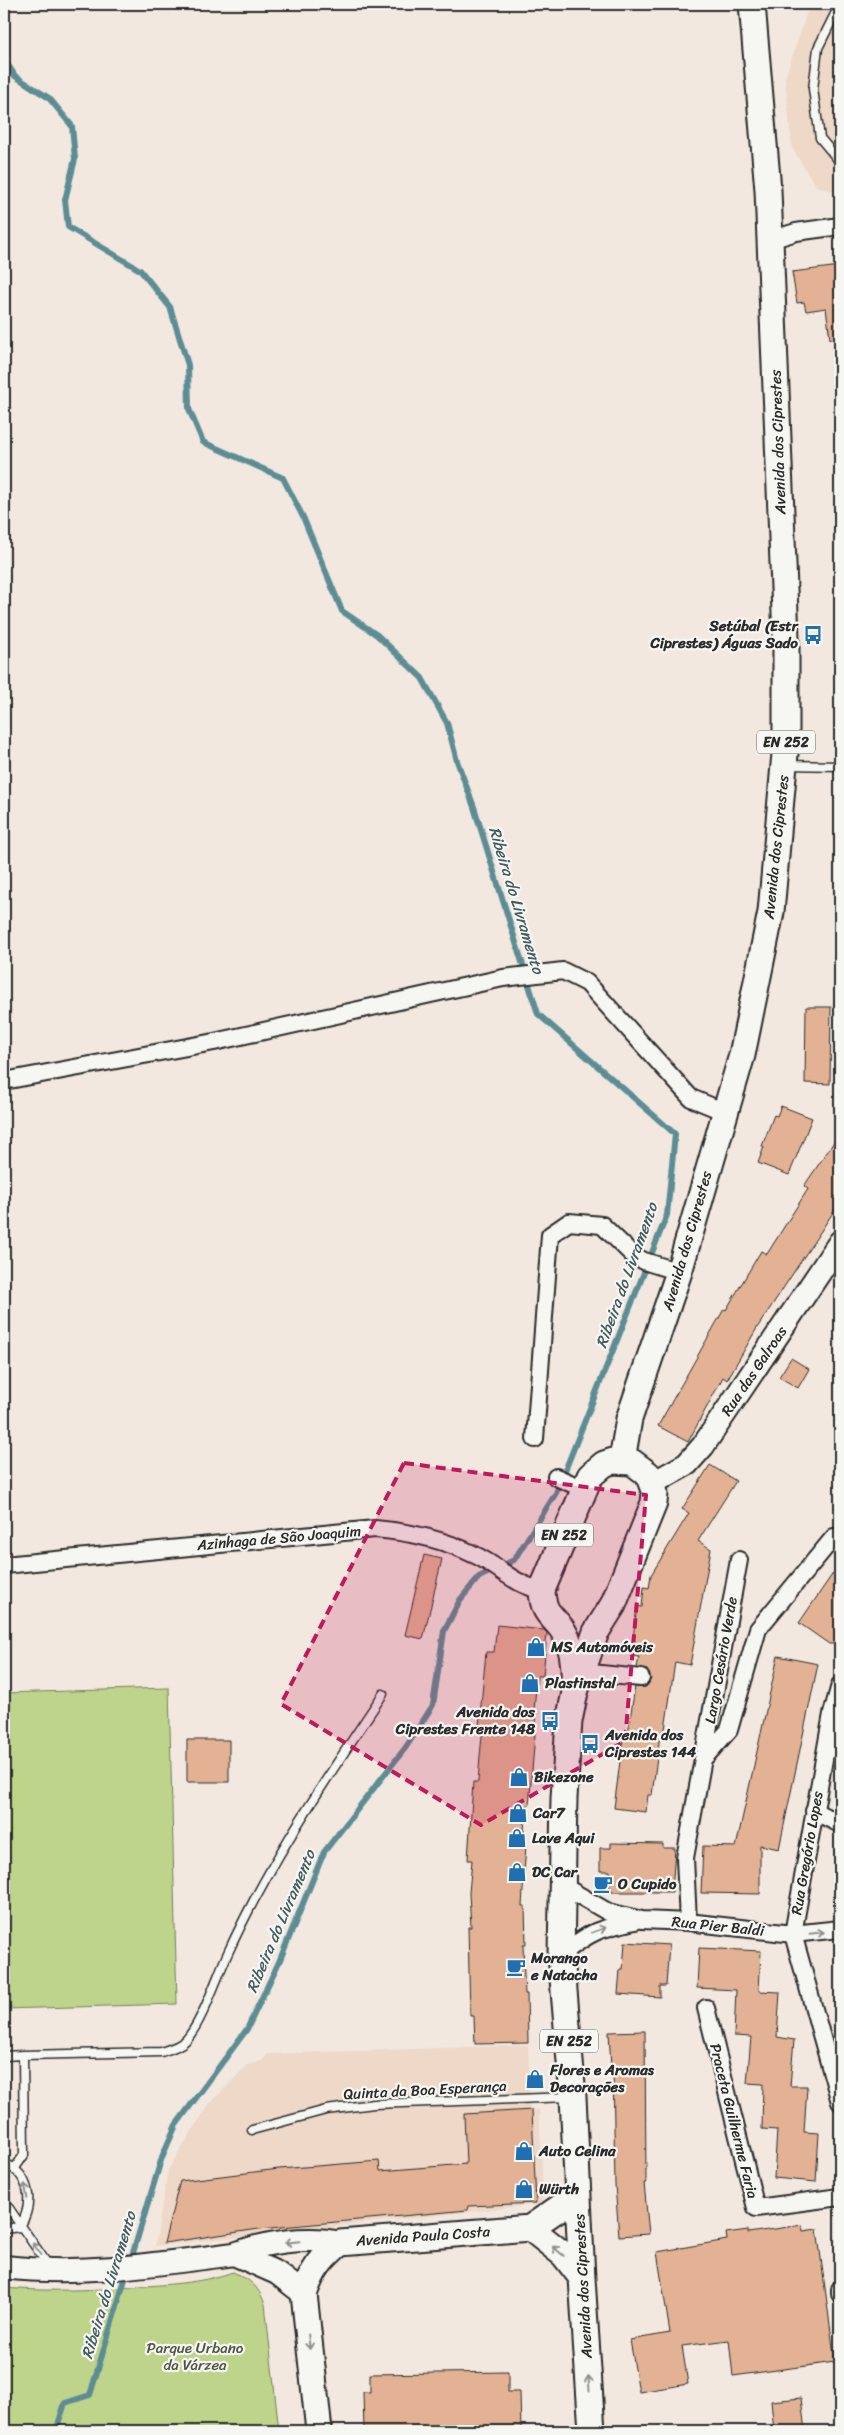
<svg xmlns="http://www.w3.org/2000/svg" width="844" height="2435" font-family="Sriracha,sans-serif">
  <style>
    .built { fill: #eed8c8 }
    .green { fill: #bdd48a; stroke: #74805a }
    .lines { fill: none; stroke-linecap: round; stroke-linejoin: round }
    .stream { stroke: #5d8d94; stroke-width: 6 }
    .building { fill: #e3b294; stroke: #2b2b2b }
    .lane-casing { stroke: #2b2b2b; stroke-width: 11 }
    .street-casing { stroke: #2b2b2b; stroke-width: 20 }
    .secondary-casing { stroke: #2b2b2b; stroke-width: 26 }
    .primary-casing { stroke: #2b2b2b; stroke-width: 29 }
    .lane { stroke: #f6f6f2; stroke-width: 8 }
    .street { stroke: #f6f6f2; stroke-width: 16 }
    .secondary { stroke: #f6f6f2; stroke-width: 22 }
    .primary { stroke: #f6f6f2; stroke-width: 25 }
    .oneway { stroke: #90908e }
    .marked { fill: #c2185b; fill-opacity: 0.2; stroke: #c2185b; stroke-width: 4; stroke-dasharray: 10 6; stroke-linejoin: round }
    .labels { text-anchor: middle; stroke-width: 4.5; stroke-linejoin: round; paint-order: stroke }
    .shield { fill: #f6f6f2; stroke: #686867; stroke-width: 1 }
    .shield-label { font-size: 14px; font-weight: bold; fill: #2b2b2b }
    .street-label { font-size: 15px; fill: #2b2b2b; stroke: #f6f6f2 }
    .poi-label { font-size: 15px; font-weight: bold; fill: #2b2b2b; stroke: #f6f6f2; text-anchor: start }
    .park-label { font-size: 15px; fill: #505543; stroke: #f6f6f2 }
    .water-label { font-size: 16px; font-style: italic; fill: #445c60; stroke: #f6f6f2 }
  </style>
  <rect width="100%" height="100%" fill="#f2e8df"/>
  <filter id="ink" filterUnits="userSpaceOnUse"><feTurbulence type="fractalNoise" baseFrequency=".02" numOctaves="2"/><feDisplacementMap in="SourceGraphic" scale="10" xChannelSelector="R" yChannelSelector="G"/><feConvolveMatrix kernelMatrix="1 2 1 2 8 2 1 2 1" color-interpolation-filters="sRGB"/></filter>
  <g filter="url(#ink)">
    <path class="built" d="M810,4H840V194L816,186L792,148L785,78Z
      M528,2045L530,2109L539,2110L543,2192L541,2204L155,2246L168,2170L207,2107L247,2065L262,2061L268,2054Z"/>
    <path class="green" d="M169,1688L177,2004L4,2009V1693Z
      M233,2272C251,2280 258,2286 265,2304L279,2431H4V2288C52,2292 98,2290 146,2286C176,2284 204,2282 233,2272Z"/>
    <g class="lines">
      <path class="stream" d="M4,59L15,76L49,98L72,126L75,159L65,200L68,227L140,270L170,307L188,365L189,409L203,442L283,478L303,517L342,611L377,635L422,678L447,723L457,761L474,807L538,1014L675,1134L667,1215L556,1493L514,1560L479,1577L460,1600L444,1631L433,1705L406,1747L324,1852L279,1962L247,2029L176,2125L162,2157L90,2395L65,2403L56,2431"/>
    </g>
    <path class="building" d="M840,266V338L830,339L826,308L806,311L804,302L797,303L792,272Z
      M806,1007H831L830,1084L805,1083Z
      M781,1106L812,1118L789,1175L758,1163L764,1147L762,1146L774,1115L777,1116Z
      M840,1133V1202L757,1328L727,1380L723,1377L688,1442L658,1426L724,1309L726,1310L761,1251L767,1254L808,1189L804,1186Z
      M791,1358L809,1369L798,1388L779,1377Z
      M710,1465L736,1481L698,1541L711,1549L690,1665L675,1662L664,1736L660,1735L652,1795H648L646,1812L614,1808L623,1738L627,1739L635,1687H646L651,1679L647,1670L637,1668L639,1657L631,1656L637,1606L642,1607L644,1587L649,1588L651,1575L689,1513L682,1509Z
      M424,1555L442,1559L423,1639L405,1635Z
      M840,1563V1637L836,1644H829L799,1623Z
      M497,1625L544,1630L547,1633L543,1676H537L534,1710L537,1711L529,1806H526L523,1844H526L522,1906H525L526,1945H523L524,1975L525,1994H527L528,2043L475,2044L474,2016H470L468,1927H471L469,1893L472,1860H468L473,1782H478L480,1756L483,1726H479L486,1652H494Z
      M778,1656L818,1664L779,1849L760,1845V1894L701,1893L703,1846L736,1847Z
      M187,1740H229V1782H187Z
      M611,1843L663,1844V1848H675L672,1892H609L610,1871H600V1848H611Z
      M625,1942L669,1945L666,1986H660V1997L618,1994L620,1969H623Z
      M699,1948L761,1951L759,1991L780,1992L777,2037L794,2040L790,2086H807L804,2132L819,2133L816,2182L774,2178L777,2130L762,2129L763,2084L747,2083L751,2037L734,2036L736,1990L697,1988Z
      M645,2031L646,2183H644L649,2234L619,2236L615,2185L613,2067H611L609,2032Z
      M532,2110L536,2203L469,2206L468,2210L259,2229L164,2243L180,2181L279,2169L379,2161L380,2171L466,2164L464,2114Z
      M802,2225L803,2231L817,2229L835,2362L733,2376L729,2340L682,2346L688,2384L639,2392L630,2340L670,2333L657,2252L727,2240L726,2233L748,2230V2233Z
      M508,2372V2392H520L521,2431H364L363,2392H370V2374Z
      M801,2398L805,2431H774L771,2401Z"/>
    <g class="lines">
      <g class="lane-casing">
        <path id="lane" d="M840,4L818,48L813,89L820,138L840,162
          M786,765L840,766
          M4,2056L23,2055
          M252,2130L326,2110L374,2104L569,2097
          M4,2163C31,2175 34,2203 20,2227
          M15,2168L24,2155L23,2055L161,2052C170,2049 178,2047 185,2041C201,2025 217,1977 227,1955C269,1862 327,1778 383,1694
          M4,2201L48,2265
          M4,2229L20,2227"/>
      </g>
      <g class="street-casing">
        <path id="street" d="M770,240L796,232L840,226
          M4,1081L214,1042L503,978L563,971L587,983L691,1098L725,1112
          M535,1439L550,1235L569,1222L602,1225L633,1255L644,1261L679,1272
          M556,1477L584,1489
          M4,1565L375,1529C410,1532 443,1539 475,1555C499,1566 515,1586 542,1590
          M581,1672L641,1678
          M840,1685L832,1714L793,1934L840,2102
          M704,1758L729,1730L758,1629L834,1537
          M814,1811L840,1824
          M563,1886L608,1912L642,1920L688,1922L793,1934L840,1929
          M688,1922L685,1858L739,1560
          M561,1955C591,1931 598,1929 635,1921
          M706,2008L756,2208L840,2197
          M840,2289V2294"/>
      </g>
      <g class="secondary-casing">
        <path id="secondary" d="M653,1483L687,1464L703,1446L840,1242
          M234,2254L277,2273L304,2294
          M4,2267C81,2276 158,2264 234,2254C265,2242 307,2236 340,2243"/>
      </g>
      <g class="primary-casing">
        <path id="primary" d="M622,1460L629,1419L679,1272L742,1055L771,912L786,742V638L768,190L752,4
          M575,1692C574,1672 575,1652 565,1634C555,1615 543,1618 542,1590L590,1476L604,1464L613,1461L632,1462L648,1474L655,1493L654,1503L613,1605L596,1632L575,1692L569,1721L564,1798L561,1955L573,2097L582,2278L592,2431
          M530,2228L564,2255L582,2278
          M319,2431L304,2294C313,2269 320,2260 340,2243L530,2228L578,2195"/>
      </g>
      <use href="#lane" class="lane"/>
      <use href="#street" class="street"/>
      <use href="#secondary" class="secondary"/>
      <use href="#primary" class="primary"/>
    </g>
    <defs><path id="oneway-shaft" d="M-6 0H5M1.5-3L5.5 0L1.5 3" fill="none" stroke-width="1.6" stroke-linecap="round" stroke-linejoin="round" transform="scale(1.25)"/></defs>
    <g class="oneway">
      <use href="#oneway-shaft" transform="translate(599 1930) rotate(-20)"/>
      <use href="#oneway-shaft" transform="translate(817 1933) rotate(-6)"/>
      <use href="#oneway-shaft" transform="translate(26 2191) rotate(-100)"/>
      <use href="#oneway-shaft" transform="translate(292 2242) rotate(174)"/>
      <use href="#oneway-shaft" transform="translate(37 2249) rotate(-127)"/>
      <use href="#oneway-shaft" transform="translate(558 2251) rotate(-140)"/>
      <use href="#oneway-shaft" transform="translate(309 2342) rotate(84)"/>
      <use href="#oneway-shaft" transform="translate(589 2383) rotate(-94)"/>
    </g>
  </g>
  <path class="marked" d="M404,1463L646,1495L625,1741L481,1825L281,1704Z"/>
  <defs>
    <g id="bus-bare" transform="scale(1.5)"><path d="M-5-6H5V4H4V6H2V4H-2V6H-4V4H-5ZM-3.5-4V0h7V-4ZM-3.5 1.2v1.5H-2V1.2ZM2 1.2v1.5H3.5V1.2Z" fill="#1f6fb2" stroke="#f6f6f2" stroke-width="2.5" paint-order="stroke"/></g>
    <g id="shop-bare" transform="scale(1.5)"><path d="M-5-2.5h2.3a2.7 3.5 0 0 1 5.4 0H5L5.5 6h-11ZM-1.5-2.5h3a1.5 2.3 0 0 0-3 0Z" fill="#1f6fb2" stroke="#f6f6f2" stroke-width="2.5" paint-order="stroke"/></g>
    <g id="cafe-bare" transform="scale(1.5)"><path d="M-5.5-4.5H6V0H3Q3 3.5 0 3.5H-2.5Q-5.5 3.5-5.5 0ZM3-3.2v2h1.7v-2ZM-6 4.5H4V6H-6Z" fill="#1f6fb2" stroke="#f6f6f2" stroke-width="2.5" paint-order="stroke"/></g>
  </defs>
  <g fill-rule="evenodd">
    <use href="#bus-bare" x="813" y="635"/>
    <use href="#shop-bare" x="536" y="1647"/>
    <use href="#shop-bare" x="530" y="1683"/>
    <use href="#bus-bare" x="550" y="1721"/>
    <use href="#bus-bare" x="590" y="1744"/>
    <use href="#shop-bare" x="519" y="1777"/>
    <use href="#shop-bare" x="518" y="1813"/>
    <use href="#shop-bare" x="517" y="1838"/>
    <use href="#shop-bare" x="517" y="1872"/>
    <use href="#cafe-bare" x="603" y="1884"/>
    <use href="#cafe-bare" x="516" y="1967"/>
    <use href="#shop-bare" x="535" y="2079"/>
    <use href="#shop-bare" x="524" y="2151"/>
    <use href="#shop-bare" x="524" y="2189"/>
  </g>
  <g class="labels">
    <g class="shield">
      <rect x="757" y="730.5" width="58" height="23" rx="4"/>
      <rect x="535" y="1523.5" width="58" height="23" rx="4"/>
      <rect x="540" y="2029.5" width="58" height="23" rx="4"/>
    </g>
    <g class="shield-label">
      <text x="786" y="747">EN 252</text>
      <text x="564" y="1540">EN 252</text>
      <text x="569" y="2046">EN 252</text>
    </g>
    <g class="street-label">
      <text transform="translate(778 442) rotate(-92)" y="5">Avenida dos Ciprestes</text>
      <text transform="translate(776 847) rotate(-84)" y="5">Avenida dos Ciprestes</text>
      <text transform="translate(687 1241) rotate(-74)" y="5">Avenida dos Ciprestes</text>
      <text transform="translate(754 1371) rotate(-56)" y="5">Rua das Galroas</text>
      <text transform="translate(279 1538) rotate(-5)" y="5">Azinhaga de São Joaquim</text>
      <text transform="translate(721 1660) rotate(-80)" y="5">Largo Cesário Verde</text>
      <text transform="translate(807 1853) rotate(-80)" y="5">Rua Gregório Lopes</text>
      <text transform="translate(718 1926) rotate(6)" y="5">Rua Pier Baldi</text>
      <text transform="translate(425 2090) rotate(-3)" y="5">Quinta da Boa Esperança</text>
      <text transform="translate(734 2121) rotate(76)" y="5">Praceta Guilherme Faria</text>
      <text transform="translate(423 2236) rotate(-4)" y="5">Avenida Paula Costa</text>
      <text transform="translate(583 2286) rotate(-93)" y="5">Avenida dos Ciprestes</text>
    </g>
    <g class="poi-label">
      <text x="798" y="631" text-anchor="end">Setúbal (Estr<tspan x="798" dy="17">Ciprestes) Águas Sado</tspan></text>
      <text x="551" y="1652">MS Automóveis</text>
      <text x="545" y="1688">Plastinstal</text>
      <text x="535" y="1717" text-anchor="end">Avenida dos<tspan x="535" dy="17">Ciprestes Frente 148</tspan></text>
      <text x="605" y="1740">Avenida dos<tspan x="605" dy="17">Ciprestes 144</tspan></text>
      <text x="534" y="1782">Bikezone</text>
      <text x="533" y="1818">Car7</text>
      <text x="532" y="1843">Lave Aqui</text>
      <text x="532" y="1877">DC Car</text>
      <text x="618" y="1889">O Cupido</text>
      <text x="531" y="1963">Morango<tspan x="531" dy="17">e Natacha</tspan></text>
      <text x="550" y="2075">Flores e Aromas<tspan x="550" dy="17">Decorações</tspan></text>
      <text x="539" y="2156">Auto Celina</text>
      <text x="539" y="2194">Würth</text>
    </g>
    <g class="park-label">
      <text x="195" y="2353">Parque Urbano<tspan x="195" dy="17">da Várzea</tspan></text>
    </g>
    <g class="water-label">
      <text transform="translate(517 900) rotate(73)" y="6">Ribeira do Livramento</text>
      <text transform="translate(626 1275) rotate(-70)" y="6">Ribeira do Livramento</text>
      <text transform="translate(280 1921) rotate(-67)" y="6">Ribeira do Livramento</text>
      <text transform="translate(108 2285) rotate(-73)" y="6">Ribeira do Livramento</text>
    </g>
  </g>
  <rect width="844" height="2435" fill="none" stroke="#f6f6f2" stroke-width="20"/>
  <rect x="10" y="10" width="824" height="2415" fill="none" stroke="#2b2b2b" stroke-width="2" filter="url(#ink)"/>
</svg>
